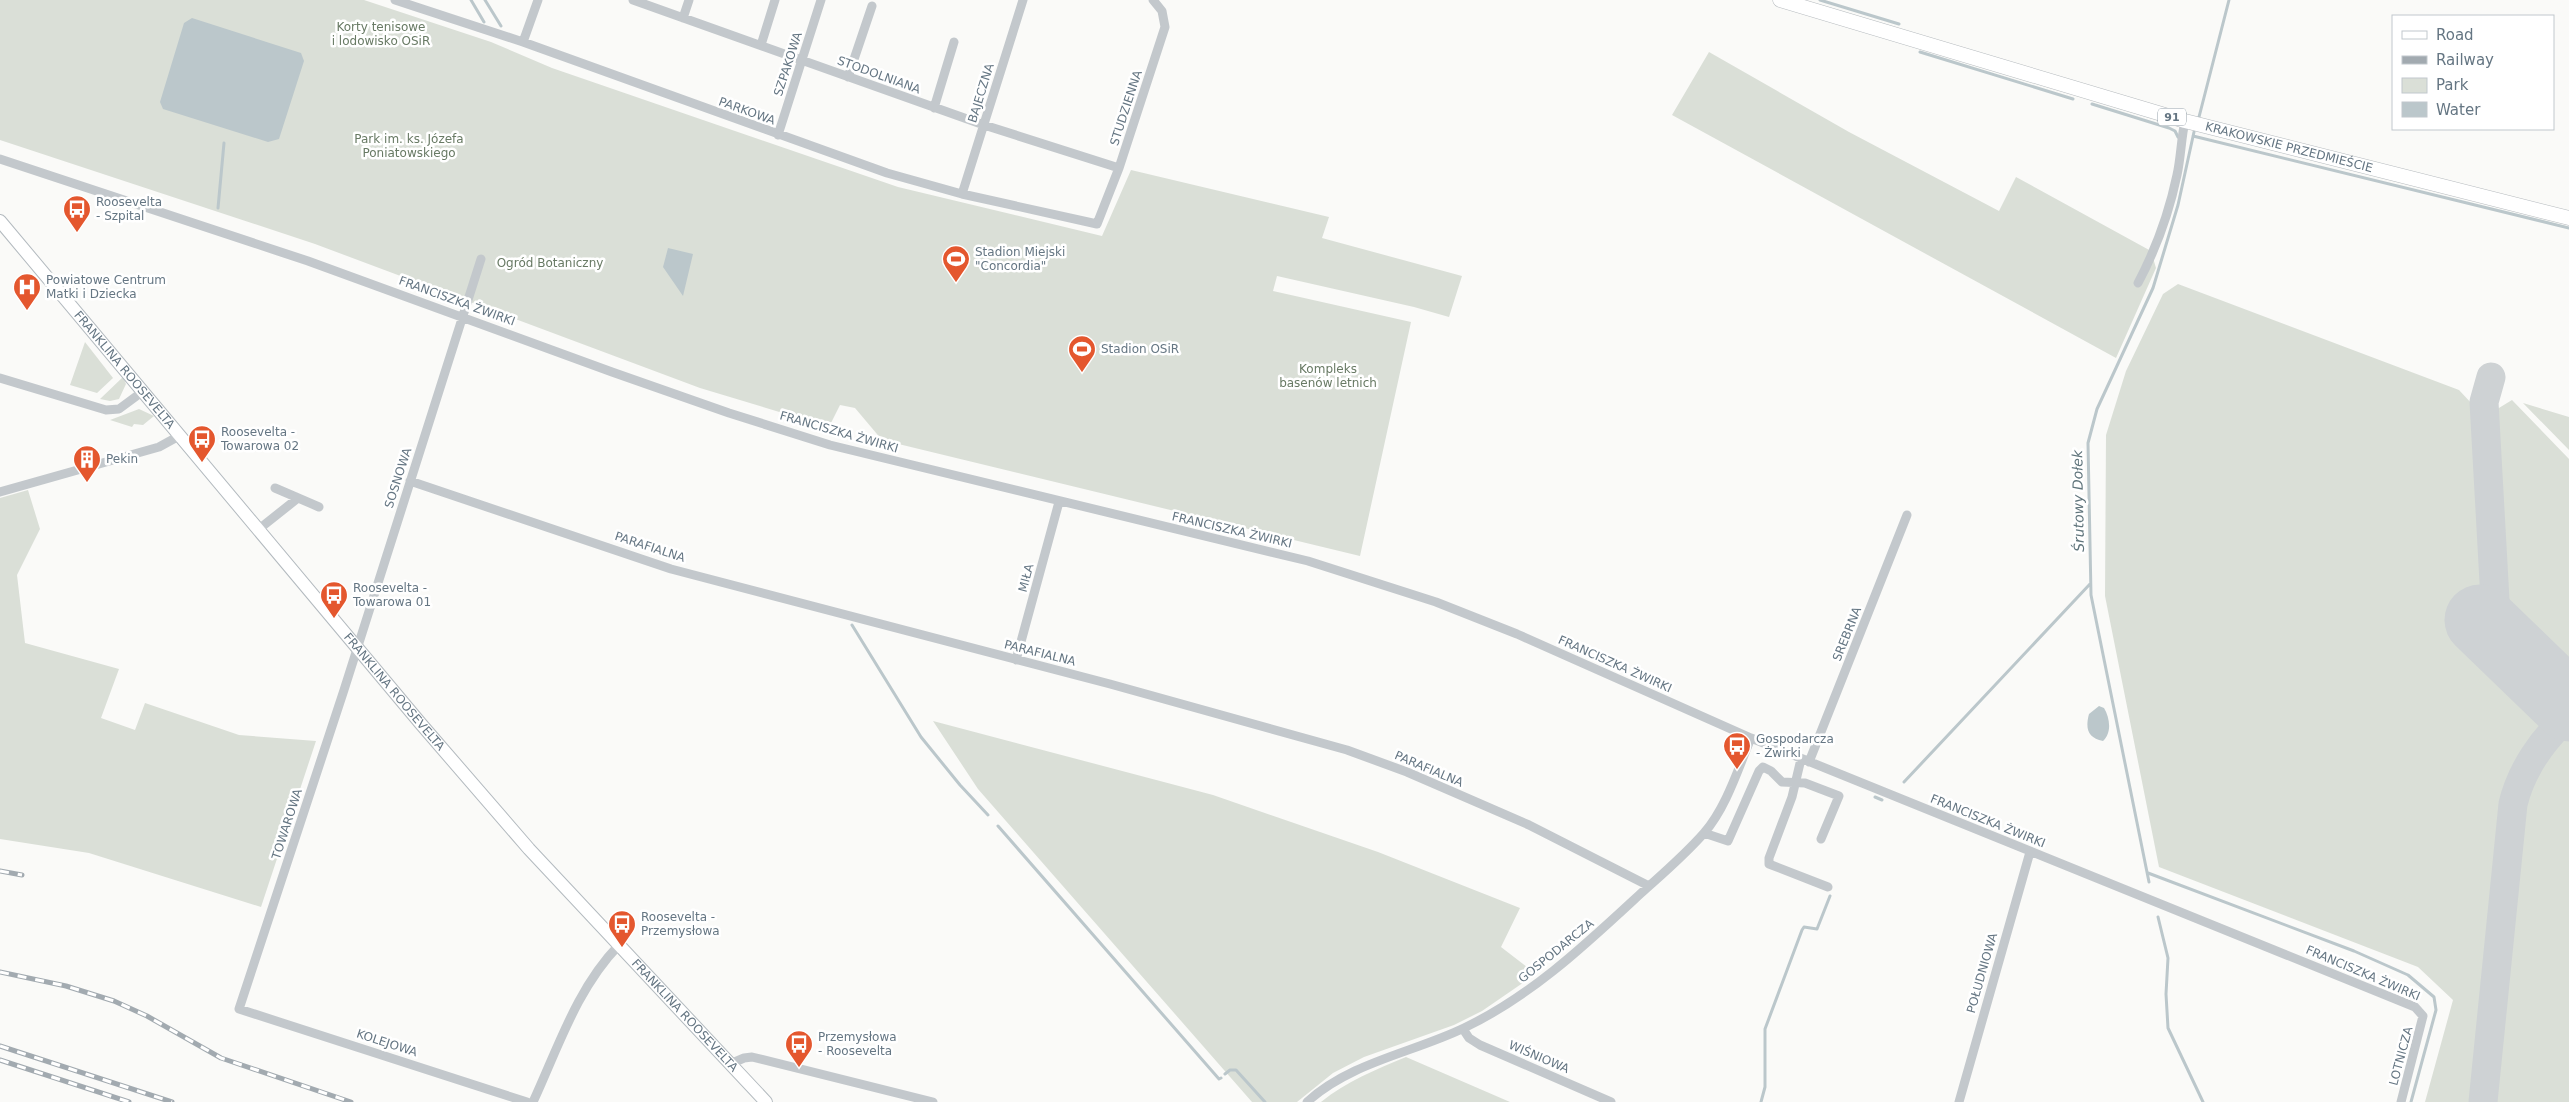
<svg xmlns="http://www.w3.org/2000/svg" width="2569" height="1102" font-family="'DejaVu Sans',sans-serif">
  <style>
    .green { fill: #dadfd7 }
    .water { fill: #bbc7cb }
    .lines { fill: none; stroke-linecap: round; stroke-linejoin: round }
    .stream { stroke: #bbc7cb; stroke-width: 3 }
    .taxiway { stroke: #ced2d4; stroke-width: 29 }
    .runway { stroke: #ced2d4; stroke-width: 71 }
    .secondary-casing { stroke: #b3babf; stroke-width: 14 }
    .primary-casing { stroke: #b5babe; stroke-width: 15 }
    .street { stroke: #c3c8cc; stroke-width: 9 }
    .secondary { stroke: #fff; stroke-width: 12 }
    .primary { stroke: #fff; stroke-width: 14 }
    .rail-casing { stroke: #a2aab0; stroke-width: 5 }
    .rail { stroke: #fff; stroke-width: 3; stroke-dasharray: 9; stroke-linecap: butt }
    .labels { text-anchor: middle; stroke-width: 5; stroke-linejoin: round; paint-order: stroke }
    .shield { fill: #fff; stroke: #939fa8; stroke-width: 1 }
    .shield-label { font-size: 11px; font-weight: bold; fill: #657683 }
    .park-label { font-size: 12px; fill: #687a64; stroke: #fff }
    .street-label { font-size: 12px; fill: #657683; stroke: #fff }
    .poi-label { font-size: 12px; fill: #657683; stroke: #fff; text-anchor: start }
    .water-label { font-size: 14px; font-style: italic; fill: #60757c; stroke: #fff }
  </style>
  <rect width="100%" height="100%" fill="#fafaf8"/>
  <path class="green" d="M0,0H364L491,42L552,68L898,187L1102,236L1131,170L1329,217L1322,238L1462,276L1449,317L1414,307L1277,276L1273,291L1411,322L1360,556L882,440L855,408L840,405L829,427L700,388L315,244L0,140Z
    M1709,52L1849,132L1999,211L2016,177L2151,251L2156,268L2116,358L1672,115Z
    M2178,284L2459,390L2473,405L2484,596L2455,628L2560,711C2534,742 2513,763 2501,802L2473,1102H2425L2453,1000L2418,967L2159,867L2105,596L2106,435L2126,371L2163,294Z
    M85,342L113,378L97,393L70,385Z
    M123,377L126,384L119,399L110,401L100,399Z
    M2512,400L2569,459V674L2504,611L2494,411Z
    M2523,403L2569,417V450Z
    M139,409L154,416L143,425L134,424L132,427L110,420Z
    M28,490L40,529L17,575L25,643L119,669L101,718L135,730L145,703L239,735L316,741L261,907L89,853L0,839V498Z
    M933,721L1213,795L1378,852L1520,908L1501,947L1536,974L1482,1011L1454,1025L1364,1057L1333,1073L1297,1102H1252L978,789Z
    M2569,730V1102H2489L2514,837C2518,802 2526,775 2549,748C2555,740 2560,734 2569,730Z
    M1406,1057L1510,1102H1321C1347,1081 1375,1070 1406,1057Z"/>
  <path class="water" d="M192,18L301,53L304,61L279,139L268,142L163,109L160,102L184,23Z
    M668,248L693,254L683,296L663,267Z
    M2099,706L2104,708C2110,718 2112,733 2103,741C2088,738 2085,729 2089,714Z"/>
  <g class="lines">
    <path class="stream" d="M471,0L484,22
      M485,0L501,26
      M1820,0L1899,24
      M1920,52L2073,99
      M2092,104L2169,128L2175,131L2178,137
      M2199,117L2229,0
      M2193,136L2569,228
      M218,208L224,143
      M852,625L921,737L960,785L988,815
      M1904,782L2090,584
      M1875,797L1882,800
      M998,826L1219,1079L1221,1078
      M2148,873L2354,951L2408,975L2434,997L2436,1010L2411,1102
      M2149,882L2091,595L2088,443L2097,409L2153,288L2178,205L2194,132
      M2158,917L2168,958L2166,994L2168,1028L2203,1102
      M1225,1074L1230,1070H1236L1265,1102
      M1761,1102L1765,1087V1029L1802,930L1804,927L1817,929L1830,896"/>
    <path class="taxiway" d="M2491,377L2484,402L2497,636
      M2483,1102L2513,804C2521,771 2542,739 2569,716"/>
    <path class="runway" d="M2480,620L2569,706"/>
    <g class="secondary-casing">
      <g id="secondary">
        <path id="s1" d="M0,221L421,724L529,849L766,1102"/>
      </g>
    </g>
    <g class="primary-casing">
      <g id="primary">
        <path id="s2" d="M1780,0L2185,121L2569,218"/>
      </g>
    </g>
    <path class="street" d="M395,0L523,42L887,173L962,194L1097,224L1119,168L1165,27L1162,11L1153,0
      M633,0L984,125L1119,168
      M683,18L689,0
      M523,42L538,0
      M761,45L775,0
      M848,77L872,6
      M934,108L954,42
      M778,135L821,0
      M0,159L308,261L612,372L729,413L830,445L1308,561L1436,602L1517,634L1751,738L2415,1007L2423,1016L2401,1102
      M962,194L1023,0
      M481,259L344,690L239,1009L527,1102
      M2138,283C2156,249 2169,213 2177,175C2181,157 2181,139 2185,121
      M0,378L106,410L119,409L142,392
      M410,481L671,569L1110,684L1347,750L1407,772L1529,825L1649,886
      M275,488L319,507
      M0,492L159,447L179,436
      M259,529L298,498
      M1016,660L1059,502
      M1801,759L1792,797L1769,858V864L1828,887
      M1809,762L1907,515
      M1704,833L1728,841L1759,771L1763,767L1771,771L1782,782L1805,783L1839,796L1821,839
      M1463,1029L1469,1038L1480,1045L1611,1102
      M730,1064L744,1058L752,1057L933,1102
      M533,1102C558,1048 577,988 619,945
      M1307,1102C1351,1062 1412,1053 1464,1028C1531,996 1584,946 1638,896C1660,876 1684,856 1704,833C1726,808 1738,769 1751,738
      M1959,1102L2030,852"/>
    <use href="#secondary" class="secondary"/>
    <use href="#primary" class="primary"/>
    <g class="rail-casing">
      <path id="rail" d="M0,871L22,875
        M0,972L66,986L114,1001L147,1016L221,1058L351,1102
        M0,1046L172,1102
        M0,1060L129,1102"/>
    </g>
    <use href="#rail" class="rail"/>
  </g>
  <defs>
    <g id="bus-pin" transform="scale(1.4375)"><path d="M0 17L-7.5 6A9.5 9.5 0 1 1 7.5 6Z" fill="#e4572e" stroke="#fff"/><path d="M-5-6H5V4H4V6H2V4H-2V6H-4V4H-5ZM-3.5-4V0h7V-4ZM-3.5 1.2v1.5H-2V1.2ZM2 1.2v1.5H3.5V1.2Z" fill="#fff"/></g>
    <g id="stadium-pin" transform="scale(1.4375)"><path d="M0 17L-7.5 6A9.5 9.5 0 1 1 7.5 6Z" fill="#e4572e" stroke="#fff"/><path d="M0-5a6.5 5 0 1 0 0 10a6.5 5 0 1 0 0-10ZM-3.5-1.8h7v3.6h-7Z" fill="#fff"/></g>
    <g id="hospital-pin" transform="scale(1.4375)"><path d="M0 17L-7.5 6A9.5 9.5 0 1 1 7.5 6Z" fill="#e4572e" stroke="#fff"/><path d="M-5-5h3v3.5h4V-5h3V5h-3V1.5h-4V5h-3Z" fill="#fff"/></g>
    <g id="building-pin" transform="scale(1.4375)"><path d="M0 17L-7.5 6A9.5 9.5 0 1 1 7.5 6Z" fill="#e4572e" stroke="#fff"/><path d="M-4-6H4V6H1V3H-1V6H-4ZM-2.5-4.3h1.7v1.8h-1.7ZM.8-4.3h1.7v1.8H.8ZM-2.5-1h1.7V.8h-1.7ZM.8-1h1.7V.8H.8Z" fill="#fff"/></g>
  </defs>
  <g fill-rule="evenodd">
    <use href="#bus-pin" x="77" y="209"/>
    <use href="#stadium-pin" x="956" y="259"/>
    <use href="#hospital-pin" x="27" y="287"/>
    <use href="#stadium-pin" x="1082" y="349"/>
    <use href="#bus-pin" x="202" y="439"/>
    <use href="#building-pin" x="87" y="459"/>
    <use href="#bus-pin" x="334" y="595"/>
    <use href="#bus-pin" x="1737" y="746"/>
    <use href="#bus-pin" x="622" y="924"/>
    <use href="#bus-pin" x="799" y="1044"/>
  </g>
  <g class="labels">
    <rect class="shield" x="2158" y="108.5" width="28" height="17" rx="4"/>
    <g class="shield-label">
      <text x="2172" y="121">91</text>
    </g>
    <g class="park-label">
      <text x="381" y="31">Korty tenisowe<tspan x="381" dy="14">i lodowisko OSiR</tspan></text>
      <text x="409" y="143">Park im. ks. Józefa<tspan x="409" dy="14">Poniatowskiego</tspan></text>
      <text x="550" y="267">Ogród Botaniczny</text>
      <text x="1328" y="373">Kompleks<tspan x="1328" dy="14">basenów letnich</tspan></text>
    </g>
    <g class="street-label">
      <text transform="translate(788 64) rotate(-72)" y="4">SZPAKOWA</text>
      <text transform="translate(879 75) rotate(20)" y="4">STODOLNIANA</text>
      <text transform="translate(981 93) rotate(-73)" y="4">BAJECZNA</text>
      <text transform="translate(1126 108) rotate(-72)" y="4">STUDZIENNA</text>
      <text transform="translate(747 111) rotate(20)" y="4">PARKOWA</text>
      <text dy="4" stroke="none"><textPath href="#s2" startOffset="530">KRAKOWSKIE PRZEDMIEŚCIE</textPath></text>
      <text transform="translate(457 301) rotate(20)" y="4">FRANCISZKA ŻWIRKI</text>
      <text dy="4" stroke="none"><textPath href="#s1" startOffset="194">FRANKLINA ROOSEVELTA</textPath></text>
      <text transform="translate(839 432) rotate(16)" y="4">FRANCISZKA ŻWIRKI</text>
      <text transform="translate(398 478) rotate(-72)" y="4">SOSNOWA</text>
      <text transform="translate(1232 530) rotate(13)" y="4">FRANCISZKA ŻWIRKI</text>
      <text transform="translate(650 547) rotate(18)" y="4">PARAFIALNA</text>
      <text transform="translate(1026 578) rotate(-75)" y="4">MIŁA</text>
      <text transform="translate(1847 634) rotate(-68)" y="4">SREBRNA</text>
      <text transform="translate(1040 653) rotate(14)" y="4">PARAFIALNA</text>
      <text transform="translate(1615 664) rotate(24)" y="4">FRANCISZKA ŻWIRKI</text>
      <text dy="4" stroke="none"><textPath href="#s1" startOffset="614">FRANKLINA ROOSEVELTA</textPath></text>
      <text transform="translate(1429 769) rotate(23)" y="4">PARAFIALNA</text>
      <text transform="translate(1988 821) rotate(22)" y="4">FRANCISZKA ŻWIRKI</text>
      <text transform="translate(287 824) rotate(-72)" y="4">TOWAROWA</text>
      <text transform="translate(1556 951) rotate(-39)" y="4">GOSPODARCZA</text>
      <text transform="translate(1982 973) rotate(-74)" y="4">POŁUDNIOWA</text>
      <text transform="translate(2363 973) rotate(23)" y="4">FRANCISZKA ŻWIRKI</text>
      <text dy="4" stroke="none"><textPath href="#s1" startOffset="1049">FRANKLINA ROOSEVELTA</textPath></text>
      <text transform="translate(387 1043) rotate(18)" y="4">KOLEJOWA</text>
      <text transform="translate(2401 1056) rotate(-75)" y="4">LOTNICZA</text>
      <text transform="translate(1539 1057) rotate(23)" y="4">WIŚNIOWA</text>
    </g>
    <g class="poi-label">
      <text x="96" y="206">Roosevelta<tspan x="96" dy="14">- Szpital</tspan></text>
      <text x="975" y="256">Stadion Miejski<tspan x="975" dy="14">"Concordia"</tspan></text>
      <text x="46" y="284">Powiatowe Centrum<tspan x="46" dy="14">Matki i Dziecka</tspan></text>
      <text x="1101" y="353">Stadion OSiR</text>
      <text x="221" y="436">Roosevelta -<tspan x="221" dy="14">Towarowa 02</tspan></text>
      <text x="106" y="463">Pekin</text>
      <text x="353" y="592">Roosevelta -<tspan x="353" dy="14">Towarowa 01</tspan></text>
      <text x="1756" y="743">Gospodarcza<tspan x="1756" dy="14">- Żwirki</tspan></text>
      <text x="641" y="921">Roosevelta -<tspan x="641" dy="14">Przemysłowa</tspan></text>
      <text x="818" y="1041">Przemysłowa<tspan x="818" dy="14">- Roosevelta</tspan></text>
    </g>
    <g class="water-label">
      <text transform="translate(2078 501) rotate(-91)" y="5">Śrutowy Dołek</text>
    </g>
  </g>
  <rect x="2392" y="15" width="162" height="115" fill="#ffffff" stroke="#c1c8cd"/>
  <rect x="2402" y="31" width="25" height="8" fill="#ffffff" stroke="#c1c8cd"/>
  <text x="2436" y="40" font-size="15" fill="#657683">Road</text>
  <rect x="2402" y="56" width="25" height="8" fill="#a2aab0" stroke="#c1c8cd"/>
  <text x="2436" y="65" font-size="15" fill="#657683">Railway</text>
  <rect x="2402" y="78" width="25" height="15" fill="#dadfd7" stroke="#c1c8cd"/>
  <text x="2436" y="90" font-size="15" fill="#657683">Park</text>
  <rect x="2402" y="102" width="25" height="15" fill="#bbc7cb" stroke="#c1c8cd"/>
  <text x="2436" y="115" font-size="15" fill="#657683">Water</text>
</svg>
